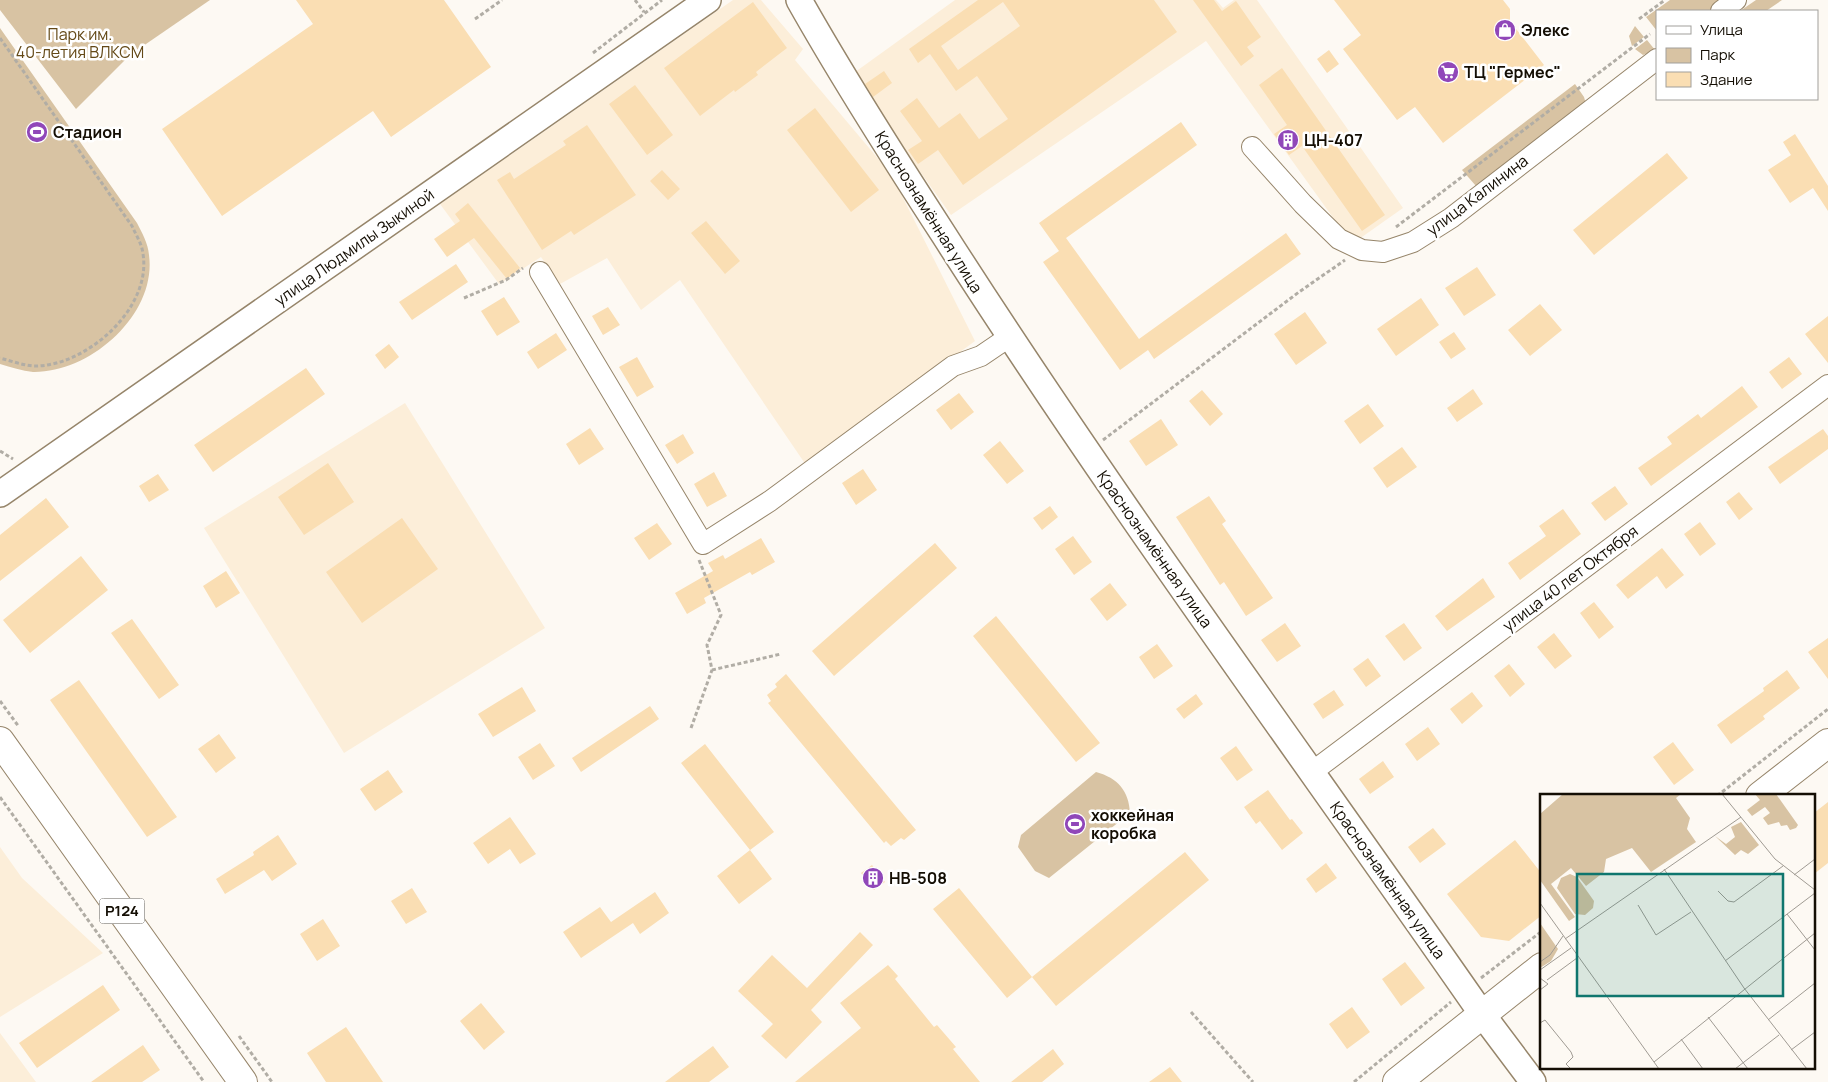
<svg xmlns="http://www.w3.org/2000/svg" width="1828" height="1082" font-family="Manrope,sans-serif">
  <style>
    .built { fill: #fceed9 }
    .green { fill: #d8c3a3 }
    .building { fill: #fadeb3; fill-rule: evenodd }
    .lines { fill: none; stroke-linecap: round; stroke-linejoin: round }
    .minor-casing { stroke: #96856a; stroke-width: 22 }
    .tertiary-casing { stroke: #96856a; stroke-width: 28 }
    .secondary-casing { stroke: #96856a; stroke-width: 30 }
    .primary-casing { stroke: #96856a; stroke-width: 30 }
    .path { stroke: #b1ada5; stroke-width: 3; stroke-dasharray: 4 2.5; stroke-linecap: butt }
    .minor { stroke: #fff; stroke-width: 20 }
    .tertiary { stroke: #fff; stroke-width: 25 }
    .secondary { stroke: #fff; stroke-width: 28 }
    .primary { stroke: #fff; stroke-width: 28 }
    .labels { text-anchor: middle; stroke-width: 5; stroke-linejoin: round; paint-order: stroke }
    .shield { fill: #fff; stroke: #5a564f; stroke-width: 1 }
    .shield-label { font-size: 15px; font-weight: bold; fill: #140e04 }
    .poi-label { font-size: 16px; font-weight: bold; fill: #140e04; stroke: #fff; text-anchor: start }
    .park-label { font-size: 16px; fill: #644917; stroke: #fff }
    .street-label { font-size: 16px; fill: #140e04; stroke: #fff }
    .inset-road { fill: none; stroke: #a09b93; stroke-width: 1 }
    .view { fill: #0f766e; fill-opacity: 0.15; stroke: #0f766e; stroke-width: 2.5 }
    .inset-edge { fill: none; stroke: #140e04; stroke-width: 2.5 }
  </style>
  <rect width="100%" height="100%" fill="#fdf9f3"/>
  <path class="built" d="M733,0H761L803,49L795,60L891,174L975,341L806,465L680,280L641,310L607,258L560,284L541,257L499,284L440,204Z
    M955,0H1216L1223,8L1234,0H1257L1403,208L1352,244L1206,41L951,215L851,75Z
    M405,403L545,628L344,753L204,528Z
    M0,847L22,878L103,953L0,1017Z
    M0,1033L36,1082H0Z"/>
  <path class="green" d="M0,0H210L130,55L76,109L0,10Z
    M1670,0H1728L1713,11H1657V31L1646,17Z
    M1756,0H1782L1766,11H1740Z
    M1635,26L1644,37L1632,46L1629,36Z
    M0,28L137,223C142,233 148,243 149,255C157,314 91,373 33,372C22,371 11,367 0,364Z
    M1647,40L1655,50L1643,55L1635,49Z
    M1575,84L1584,97L1586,104L1476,186L1462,170Z
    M1096,772C1118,778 1129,791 1130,813L1049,878L1035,871L1018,847L1021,835Z"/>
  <path class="building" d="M296,0H444L491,67L391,137L373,111L222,216L162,129L313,24Z
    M978,0H1154L1177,32L963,185L938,150L918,164L908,150L922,141L900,111L917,98L939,128L960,113L979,139L1008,119L977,76L956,91L930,54L918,63L909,49ZM1003,2L1020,26L958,70L941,46Z
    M1193,0H1214L1222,11L1236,1L1261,37L1247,47L1254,56L1241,66Z
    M1334,0H1503L1510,9V21L1544,65L1443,143L1415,107L1397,120L1343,49L1361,35Z
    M753,2L787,48L756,72L758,75L735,92L734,90L700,116L664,68Z
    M1329,50L1339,64L1327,73L1317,59Z
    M1282,68L1385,215L1362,231L1302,146L1289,155L1274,134L1287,125L1259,85Z
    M884,71L892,83L873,97L865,84Z
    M635,85L673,135L647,155L609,104Z
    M815,108L879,190L851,212L787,130Z
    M1181,122L1197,145L1066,238L1139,339L1286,233L1301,254L1154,359L1148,350L1120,370L1043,262L1059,251L1039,223Z
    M587,125L636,195L574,235L571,231L542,250L497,180L510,172L514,179L566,145L563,141Z
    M1795,134L1828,186V211L1813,188L1790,203L1768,170L1791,155L1783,142Z
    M1667,153L1688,178L1594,255L1573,230Z
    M662,170L680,189L668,200L650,181Z
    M468,203L520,268L507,279L474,238L447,257L434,239L460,221L455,214Z
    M706,221L740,261L725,274L691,233Z
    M456,264L468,282L412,320L399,302Z
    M1477,267L1496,295L1464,316L1445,288Z
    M504,297L520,322L497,336L481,311Z
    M1421,298L1439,325L1396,356L1377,329Z
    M1540,304L1562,330L1530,356L1508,330Z
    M608,307L620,325L603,335L592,316Z
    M1305,312L1327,343L1296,365L1274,334Z
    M1828,316V363L1805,334Z
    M1454,332L1466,349L1451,359L1439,342Z
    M556,333L567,350L538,369L527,352Z
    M389,344L399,357L385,369L375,355Z
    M637,357L654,387L637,397L619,367Z
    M1789,357L1802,374L1782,389L1769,372Z
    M306,368L325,394L213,472L194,445Z
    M1742,386L1758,407L1651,486L1638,468L1672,444L1667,437L1698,414L1701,418Z
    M1473,389L1483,404L1457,422L1447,408Z
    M1202,390L1223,414L1210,426L1189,401Z
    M959,393L974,412L951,430L936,410Z
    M1368,404L1384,426L1360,444L1344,421Z
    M1161,419L1178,445L1146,466L1129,441Z
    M590,428L604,449L579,465L566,444Z
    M1823,429L1828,436V449L1780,484L1768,467Z
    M683,434L694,453L677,464L665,445Z
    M1000,441L1024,471L1007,484L983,455Z
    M1402,447L1417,467L1387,488L1373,468Z
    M328,463L354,502L304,535L278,497Z
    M863,469L877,490L856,505L842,483Z
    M714,472L727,496L707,507L694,484Z
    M158,474L169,490L149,502L139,486Z
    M1615,486L1628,504L1605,521L1591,503Z
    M1739,492L1753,509L1739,520L1726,502Z
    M1209,496L1226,521L1222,524L1273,598L1246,616L1224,582L1220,585L1176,517Z
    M46,498L69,527L0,581V535Z
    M1050,506L1058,517L1042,530L1033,518Z
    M1563,509L1581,534L1520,580L1508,563L1546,536L1539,526Z
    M402,518L438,569L362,623L326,572Z
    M1700,522L1716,544L1700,556L1684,534Z
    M657,523L672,544L649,560L634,538Z
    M1073,536L1092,562L1074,575L1055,549Z
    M761,538L775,562L752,575L750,572L704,598L706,603L687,614L675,593L713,571L708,563L723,555L725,559Z
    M935,543L957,568L834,676L812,651Z
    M1662,548L1684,575L1666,589L1657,576L1628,599L1616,585Z
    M81,556L108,590L30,653L3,620Z
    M226,571L240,593L216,608L203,586Z
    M1483,578L1495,597L1447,631L1435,616Z
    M1110,583L1127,605L1107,621L1090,599Z
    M1594,602L1614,627L1599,639L1580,613Z
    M996,616L1100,743L1076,762L973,636Z
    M132,619L179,685L159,699L111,633Z
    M1285,623L1301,646L1277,662L1261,640Z
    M1404,623L1422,648L1404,661L1385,636Z
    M1554,633L1572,656L1555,669L1537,647Z
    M1828,638V679L1808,652Z
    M1157,644L1173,666L1154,679L1139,657Z
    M1368,658L1381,676L1366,687L1353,669Z
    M1509,664L1525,684L1510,697L1494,676Z
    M1787,670L1800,688L1763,716L1765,719L1731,744L1717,725L1764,691L1763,688Z
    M786,674L916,830L904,840L901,838L891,846L886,841L884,843L768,703L771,701L767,695L777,687L775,684Z
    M79,680L177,817L147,837L50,700Z
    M522,687L536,711L493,737L478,714Z
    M1334,690L1344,705L1323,719L1313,704Z
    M1472,692L1483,706L1462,724L1450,709Z
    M1196,694L1203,704L1184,719L1176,709Z
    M650,706L659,719L581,772L572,758Z
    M1428,727L1440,744L1417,761L1405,744Z
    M219,734L236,758L216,773L198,749Z
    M1673,742L1694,770L1674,785L1653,757Z
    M540,743L555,766L533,780L518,757Z
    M705,744L774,832L750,850L681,763Z
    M1236,746L1253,770L1237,781L1220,758Z
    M1383,761L1394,777L1370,794L1359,779Z
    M388,770L403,792L375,811L360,789Z
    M1268,790L1290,820L1292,819L1303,833L1282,850L1260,821L1256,824L1244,807Z
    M1828,802V863L1814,874V813Z
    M510,817L536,854L520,864L510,849L488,864L473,843Z
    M1433,828L1446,844L1420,863L1408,847Z
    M278,835L297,864L272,881L264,870L225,894L216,879L254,855L253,852Z
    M1515,840L1542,874V915L1509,941L1481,937L1447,894Z
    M750,850L772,879L739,904L717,876Z
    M1185,852L1209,880L1056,1006L1032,977Z
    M1326,863L1337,878L1316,893L1306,879Z
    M872,865L885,882L874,890L861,873Z
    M412,888L427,912L406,924L391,901Z
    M959,888L1032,977L1007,998L933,909Z
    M655,892L669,913L640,934L633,923L581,958L563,932L600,907L611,922Z
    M323,919L340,946L317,961L300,934Z
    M860,932L873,945L811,1010L822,1022L786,1059L761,1036L773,1024L738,991L772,955L807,988Z
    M1405,962L1425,988L1401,1006L1382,979Z
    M888,965L898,976L895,979L934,1027L937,1025L956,1047L953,1049L980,1082H795L861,1028L840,1003Z
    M103,985L120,1010L37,1068L19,1043Z
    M481,1003L505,1032L484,1050L460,1021Z
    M1352,1007L1370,1032L1347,1049L1329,1024Z
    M346,1027L383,1082H326L307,1053Z
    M143,1045L160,1070L142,1082H91Z
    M713,1046L729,1067L709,1082H665Z
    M1053,1049L1064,1064L1042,1082H1011Z
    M1170,1067L1182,1082H1149Z"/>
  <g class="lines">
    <g class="minor-casing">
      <path id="minor" d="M1721,11L1736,0
        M1252,147L1303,204L1339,239L1362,250L1383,252L1413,242L1451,218L1657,59
        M540,272L703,544L770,501L953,366L981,356L1009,337
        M1312,772L1828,385"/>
    </g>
    <g class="tertiary-casing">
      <path id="tertiary" d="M799,0C844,80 894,158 944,235C1114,501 1302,755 1482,1014L1533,1082
        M0,494L708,0"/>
    </g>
    <g class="secondary-casing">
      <path id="secondary" d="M1760,796L1828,743
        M1397,1082L1542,967"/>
    </g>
    <g class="primary-casing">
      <path id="primary" d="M0,741L243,1082"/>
    </g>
    <path class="path" d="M635,0L644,12
      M475,19L502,0
      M1639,19L1665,0
      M0,38L132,226C136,235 142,244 143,254C152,309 85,367 34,366C22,365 11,361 0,358
      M593,53L662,0
      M1396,227L1650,34
      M464,298L506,280L523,268
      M1103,440L1299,292L1345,260
      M0,451L13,459
      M712,670L781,654
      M0,701L19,727
      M691,728L712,670L707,645L721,615L699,560
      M1717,796L1828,709
      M0,797L204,1082
      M1481,978L1542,931
      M1191,1012L1253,1082
      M239,1036L272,1082
      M1354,1082L1451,1002"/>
    <use href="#minor" class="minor"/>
    <use href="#tertiary" class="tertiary"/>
    <use href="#secondary" class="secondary"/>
    <use href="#primary" class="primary"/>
  </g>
  <defs>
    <g id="shop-disc" transform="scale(1.125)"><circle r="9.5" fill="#9047b9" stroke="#fff"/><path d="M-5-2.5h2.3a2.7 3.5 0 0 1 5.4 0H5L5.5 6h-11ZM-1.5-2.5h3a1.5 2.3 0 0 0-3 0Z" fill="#fff"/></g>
    <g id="supermarket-disc" transform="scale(1.125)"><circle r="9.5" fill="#9047b9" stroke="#fff"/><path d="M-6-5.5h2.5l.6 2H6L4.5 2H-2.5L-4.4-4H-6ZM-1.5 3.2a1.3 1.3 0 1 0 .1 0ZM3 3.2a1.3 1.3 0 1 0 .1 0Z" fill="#fff"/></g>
    <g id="stadium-disc" transform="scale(1.125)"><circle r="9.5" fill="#9047b9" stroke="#fff"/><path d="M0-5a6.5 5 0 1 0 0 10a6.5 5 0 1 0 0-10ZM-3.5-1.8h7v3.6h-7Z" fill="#fff"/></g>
    <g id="building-disc" transform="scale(1.125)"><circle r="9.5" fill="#9047b9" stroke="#fff"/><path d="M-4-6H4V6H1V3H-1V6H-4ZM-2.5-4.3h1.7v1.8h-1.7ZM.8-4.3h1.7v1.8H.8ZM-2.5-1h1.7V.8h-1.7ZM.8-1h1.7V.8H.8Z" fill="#fff"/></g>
  </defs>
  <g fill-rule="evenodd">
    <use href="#shop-disc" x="1505" y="30"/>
    <use href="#supermarket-disc" x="1448" y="72"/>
    <use href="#stadium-disc" x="37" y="132"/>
    <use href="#building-disc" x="1288" y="140"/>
    <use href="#stadium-disc" x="1075" y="824"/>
    <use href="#building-disc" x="873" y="878"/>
  </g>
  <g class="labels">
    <rect class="shield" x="99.5" y="898.5" width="45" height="25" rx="4"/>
    <g class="shield-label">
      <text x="122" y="916">Р124</text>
    </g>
    <g class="poi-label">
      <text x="1521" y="36">Элекс</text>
      <text x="1464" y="78">ТЦ "Гермес"</text>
      <text x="53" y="138">Стадион</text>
      <text x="1304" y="146">ЦН-407</text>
      <text x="1091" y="821">хоккейная<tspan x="1091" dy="18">коробка</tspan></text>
      <text x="889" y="884">НВ-508</text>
    </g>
    <g class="park-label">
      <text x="80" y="40">Парк им.<tspan x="80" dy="18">40-летия ВЛКСМ</tspan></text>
    </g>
    <g class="street-label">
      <text transform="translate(1477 195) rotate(-37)" y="6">улица Калинина</text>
      <text transform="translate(929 212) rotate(58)" y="6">Краснознамённая улица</text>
      <text transform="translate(354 247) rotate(-35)" y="6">улица Людмилы Зыкиной</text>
      <text transform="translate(1155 549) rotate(55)" y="6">Краснознамённая улица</text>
      <text transform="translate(1570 578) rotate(-37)" y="6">улица 40 лет Октября</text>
      <text transform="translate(1388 880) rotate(55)" y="6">Краснознамённая улица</text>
    </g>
  </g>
  <g transform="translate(1540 794)">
    <rect width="275" height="275" fill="#fdf9f3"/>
    <path d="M23,0H141L136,4L150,24L147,35L156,48L111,78L92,54L66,65L64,78L46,92L31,74L11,90L35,123L29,127L0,86V20ZM215,0H236L258,31L256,34L250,36L247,31L241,32L239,28L228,31L223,24L230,19L225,13L212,22L207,16L220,6ZM201,28L219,51L208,60L201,56L195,61L175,42L186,50L195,43L191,33ZM30,80L37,83L54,107L53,114L45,121L35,120L17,94L21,84ZM0,129L18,155L11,167L0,174Z" fill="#d8c3a3"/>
    <path class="inset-road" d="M182,0L235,65L275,96M124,75L204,194L267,275M254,81L275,65M178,97L188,107L194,108L243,72M0,109L119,275M98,111L116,141L151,118M247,120L275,156M25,145L201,23M185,167L275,99M0,168L10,161L23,142M0,176L31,154M0,184L8,190L0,196M7,186L37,164M168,223L208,275M228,226L275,189M0,229L5,226L31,258L33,263L26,270L31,275M141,245L163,275M251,256L275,238M114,268L275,139M195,275L239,241"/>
    <path class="view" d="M37,80H243V202H37Z"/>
    <rect width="275" height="275" class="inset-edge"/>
  </g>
  <rect x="1656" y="10" width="162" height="90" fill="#ffffff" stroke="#a19f9b"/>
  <rect x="1666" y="26" width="25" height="8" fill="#ffffff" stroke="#a19f9b"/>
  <text x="1700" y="35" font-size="15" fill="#140e04">Улица</text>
  <rect x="1666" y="48" width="25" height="15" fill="#d8c3a3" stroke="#a19f9b"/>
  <text x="1700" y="60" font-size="15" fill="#140e04">Парк</text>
  <rect x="1666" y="72" width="25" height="15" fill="#fadeb3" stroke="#a19f9b"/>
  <text x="1700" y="85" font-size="15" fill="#140e04">Здание</text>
</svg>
